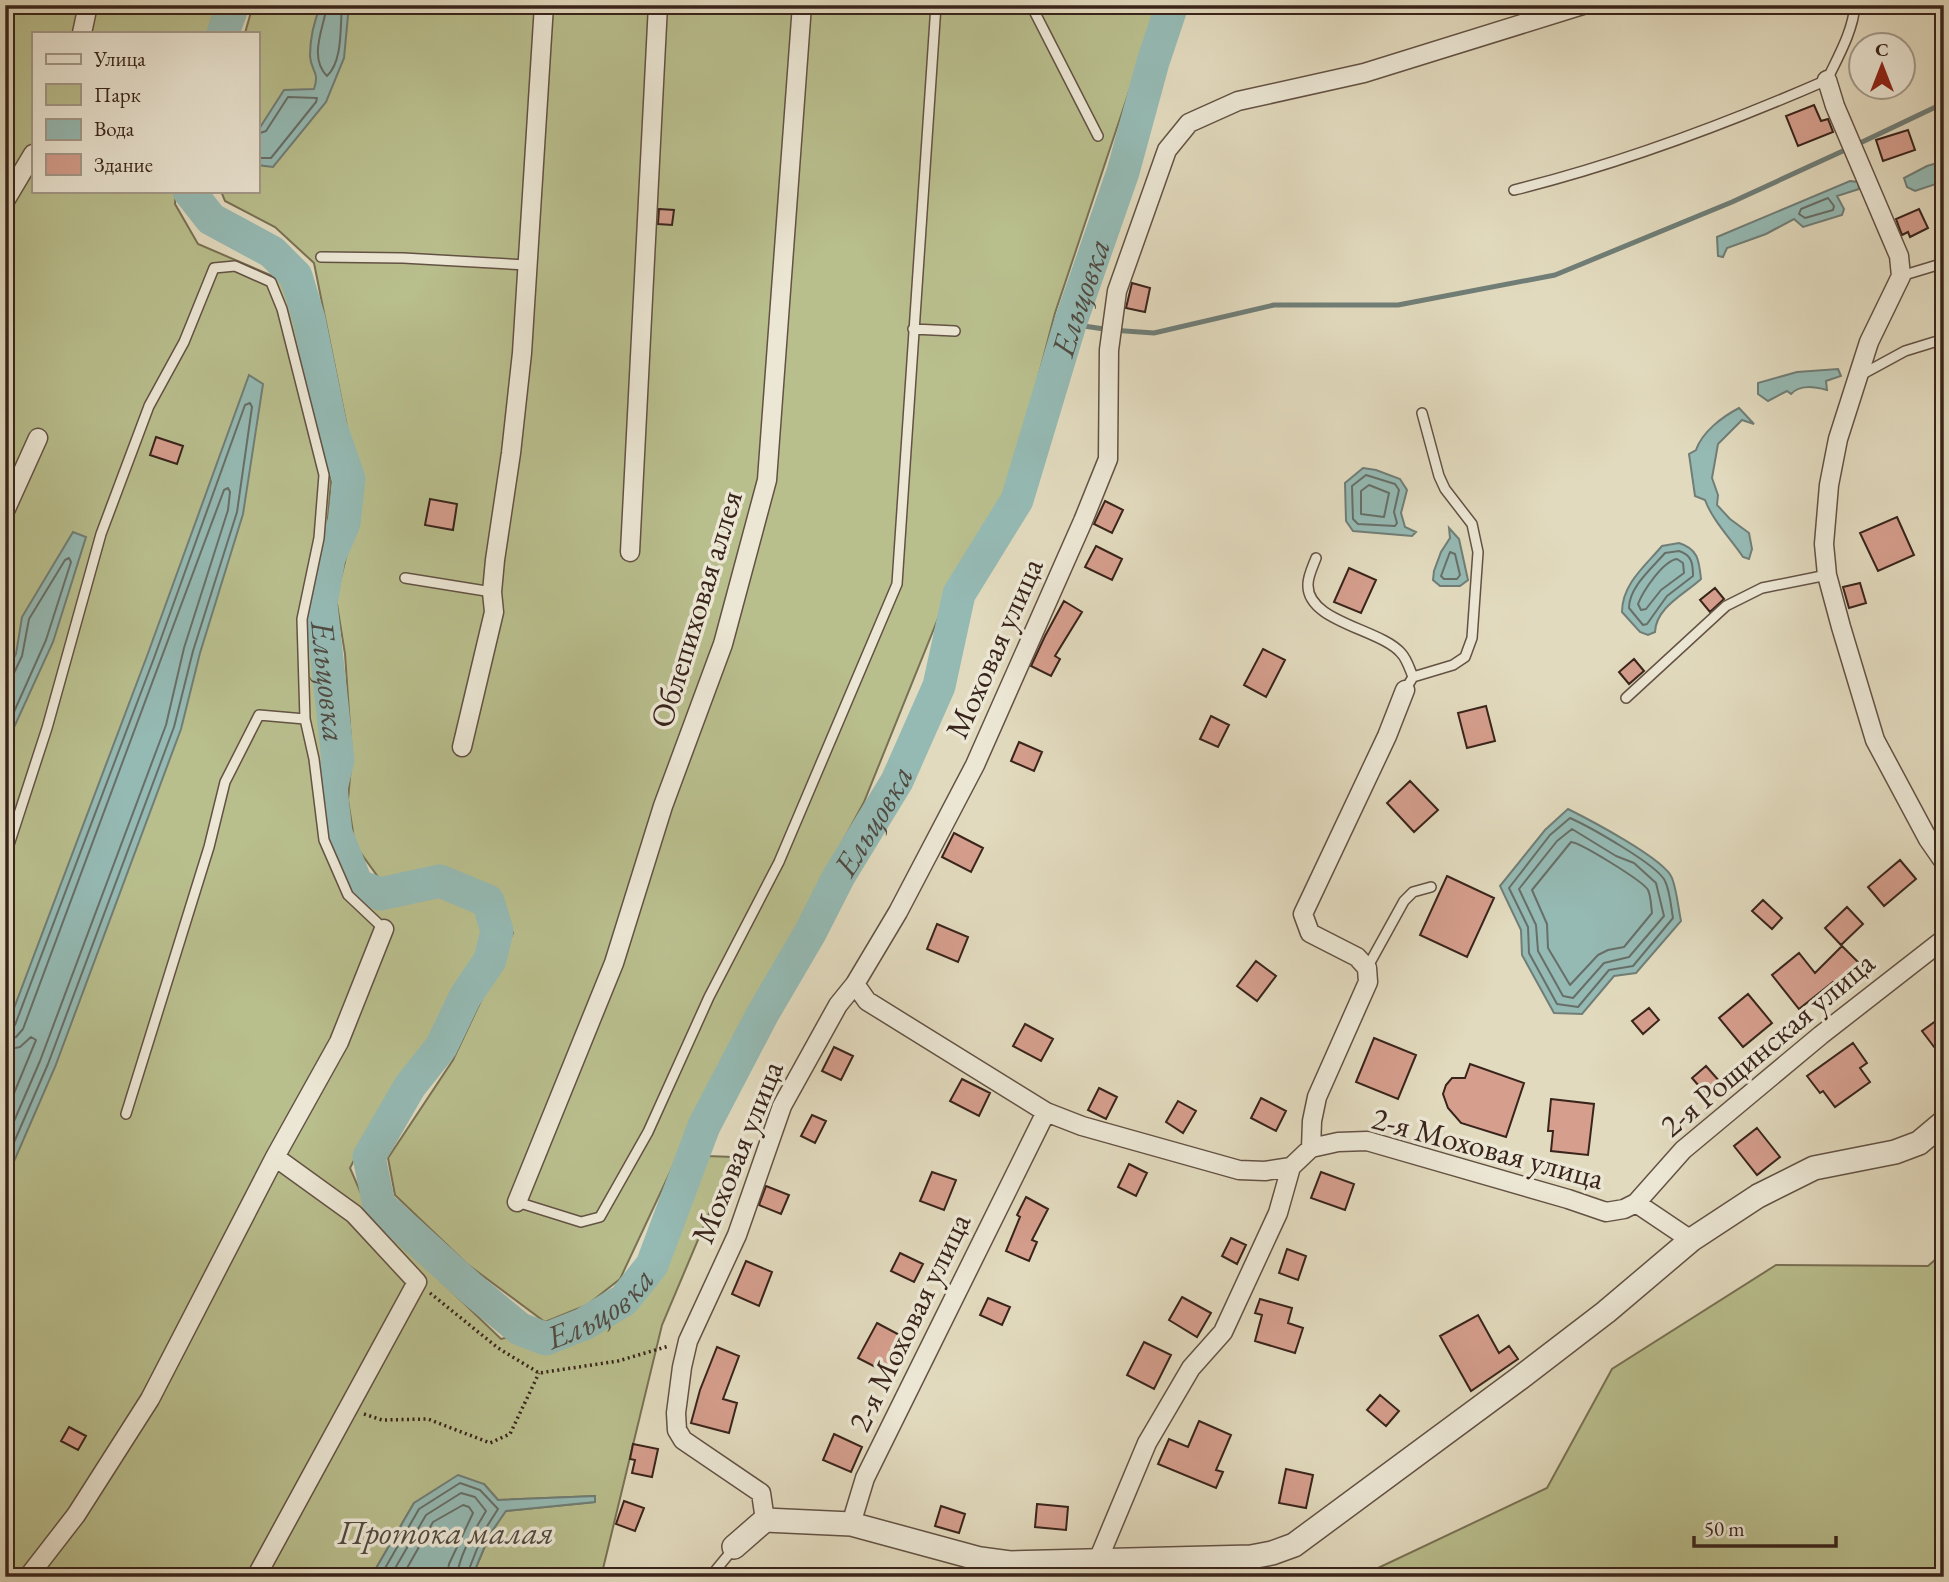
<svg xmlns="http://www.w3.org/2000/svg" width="1949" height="1582" font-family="'EB Garamond',serif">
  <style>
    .green { fill: #b9be8d; stroke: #797154; stroke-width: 2 }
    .water { fill: #95bab4; stroke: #707e77; stroke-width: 2 }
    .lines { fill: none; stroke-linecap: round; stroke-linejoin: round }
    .shore { stroke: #676f68; stroke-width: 2 }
    .stream { stroke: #707e77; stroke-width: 5 }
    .river { stroke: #95bab4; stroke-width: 33 }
    .building { fill: #d59e8d; stroke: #39241b; stroke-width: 2 }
    .service-casing { stroke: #635244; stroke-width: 12 }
    .minor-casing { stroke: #635244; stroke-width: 21 }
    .tertiary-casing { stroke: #635244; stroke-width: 26 }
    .path { stroke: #39241b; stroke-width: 3.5; stroke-dasharray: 2 3.5; stroke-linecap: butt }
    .service { stroke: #ece7d5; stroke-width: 9 }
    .minor { stroke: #ece7d5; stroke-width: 18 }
    .tertiary { stroke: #ece7d5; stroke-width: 23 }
    .labels { text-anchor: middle; stroke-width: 7; stroke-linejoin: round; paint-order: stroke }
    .street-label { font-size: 32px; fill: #39241b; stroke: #ece7d5 }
    .water-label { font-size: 33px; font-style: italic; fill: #504a41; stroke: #ece7d5 }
  </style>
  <rect width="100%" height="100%" fill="#e2dabe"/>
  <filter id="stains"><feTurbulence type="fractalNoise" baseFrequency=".00286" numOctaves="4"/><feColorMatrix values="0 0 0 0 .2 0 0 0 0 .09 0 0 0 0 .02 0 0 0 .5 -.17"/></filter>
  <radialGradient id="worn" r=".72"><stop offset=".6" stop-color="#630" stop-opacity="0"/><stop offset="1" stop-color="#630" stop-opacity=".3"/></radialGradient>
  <path class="green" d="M5,5H216L208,33H33V191H176L175,204L198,244L289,283L331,482L327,529L314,600L317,677L328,830L343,874L357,899L379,908L440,894L480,910L488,931L481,956L461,984L419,1055L380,1109L350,1168L369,1212L501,1339L578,1320L650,1262L707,1156L733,1157L662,1325L601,1577H472L490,1534L505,1511L594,1502L595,1496L498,1500L484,1484L414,1503L371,1577H5Z
    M253,5H1158L1055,313L1010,485L954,579L864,802L711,1085L620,1279L587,1305L545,1322L467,1264L395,1195L388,1158L453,1060L513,933L493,887L438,866L381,881L355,845L348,800L352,755L345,654L336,598L355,521L363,480L347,427L314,263L275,227L225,201L221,191H257V33H245Z
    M1944,1252V1577H1359L1547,1488L1612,1369L1776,1265L1928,1266Z"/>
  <path class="water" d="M321,5H349L344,58L326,102L273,167L257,165L259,129L284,90L314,89C320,71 311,72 310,56C310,39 314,21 321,5Z
    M1944,161V180L1942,182L1915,191L1907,187L1904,178L1927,166Z
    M1850,181L1858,182L1859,189L1837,196L1844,209L1842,215L1803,227L1794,219L1766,234L1727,248L1723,257L1718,256L1717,237Z
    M1838,369L1841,376L1826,381L1827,390C1815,387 1800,384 1791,394L1787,391L1768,401L1758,394V383L1797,372Z
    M249,375L263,384L243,514L200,653L181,729L55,1067L12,1166L5,1173V1032L147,656Z
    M1739,408L1754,424L1742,420L1718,444L1712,478L1718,495L1717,505L1730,519L1749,533L1752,549L1749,559L1743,557C1730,538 1713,521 1705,500L1695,496L1689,454L1696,450C1702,432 1722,417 1739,408Z
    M1363,468L1376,470L1400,479L1407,490L1401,513L1405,527L1416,532L1412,536L1353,531L1346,521L1345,483Z
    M1449,528L1459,539L1468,580L1460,586H1440L1433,580L1434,571L1441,552L1450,538Z
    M73,532L86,537L53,642L5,747V674L16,654L22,617Z
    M1679,543C1698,549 1699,560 1701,579C1685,594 1656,607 1655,632L1648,635L1640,632L1622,612C1622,584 1646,565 1662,546Z
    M1568,809C1588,819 1665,859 1672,878C1677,891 1678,907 1681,921L1636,973L1614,976L1582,1014L1554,1013L1522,955L1521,930L1500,886L1545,830Z
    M458,1475L484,1484L498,1500L595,1496V1502L506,1511L490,1534L472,1577H371L414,1503Z"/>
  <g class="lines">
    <path class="shore" d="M327,5C324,27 308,57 327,76C343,61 340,27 342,5
      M257,134L266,131L288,97L317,98L316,102L271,158H257
      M1828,198L1834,206L1833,210L1805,218L1799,214L1801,209Z
      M1366,475L1395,484L1399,490L1394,512L1397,523L1395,526L1358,524L1353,519L1352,486Z
      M1369,485L1389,493L1384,517L1361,514V491Z
      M1679,551C1692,555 1693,564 1693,576L1667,596L1647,624L1643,625L1629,608C1629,587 1652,568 1665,553Z
      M1450,552L1455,554L1460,575L1457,579H1444L1441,576Z
      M1677,559L1683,563L1684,573L1661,590L1646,609L1641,610L1638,604C1643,591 1663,561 1677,559Z
      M5,676L14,673L22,656L29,619L65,560L69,558L71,562L46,640L5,732
      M1570,818C1588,826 1658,865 1665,881C1670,891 1671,907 1673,918L1633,966L1609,970L1578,1007L1557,1004L1529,953L1528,927L1509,888L1550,835Z
      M1572,829L1616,856L1634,863L1656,883L1664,916L1629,957L1604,963L1573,998L1563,996L1538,951L1536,925L1519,889L1557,841Z
      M1571,842C1581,843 1643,881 1648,890C1651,896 1651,906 1652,913L1624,947L1608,950L1598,955L1570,985L1548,948L1547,924L1532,890Z
      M5,1031L11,1030L15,1025L154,658L245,405L250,403L252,407L237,512L193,651L174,727L48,1064L5,1163
      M5,1040L16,1037L23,1029L224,490L228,488L230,492L228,510L184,648L166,725L40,1061L5,1142
      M5,1050L20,1047L31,1037L36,1040L5,1115
      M380,1577L419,1509L460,1483L480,1490L498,1509L484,1531L466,1577
      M390,1577L426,1515L461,1493L475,1497L486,1511C475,1530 459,1554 457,1577
      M402,1577L433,1522L463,1505L469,1507L473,1513L449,1564L447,1577"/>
    <path class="stream" d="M1860,143L1944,103
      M1070,324L1111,330L1154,333L1274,305H1398L1555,275L1732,202L1845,150"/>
    <g class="river">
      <path d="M223,33L233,5"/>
      <path id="s1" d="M189,191L211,219L272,252L296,276L309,319L331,427L349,479L344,523L329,558L321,604L338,760L331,788L336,833L357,885L380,894L440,881L488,901L497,931L490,960L465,997L441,1047L410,1086L369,1157L379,1205L474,1291L520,1329L546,1339L584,1324L624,1300L652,1265L704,1126L762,1015L810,933L839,876L897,781L939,686L959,594L1017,500L1070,324L1123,172L1153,62L1172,5"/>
    </g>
  </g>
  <path class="building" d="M1814,105L1821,121L1828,119L1833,132L1798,146L1786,116Z
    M1908,130L1915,150L1883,161L1876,140Z
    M659,209L674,210L672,225L658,224Z
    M1919,209L1928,228L1910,237L1908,232L1902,235L1896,219Z
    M1132,283L1150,288L1145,312L1126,308Z
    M156,437L183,446L177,464L150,455Z
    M430,499L457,504L453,530L425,525Z
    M1105,501L1123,510L1112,533L1094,524Z
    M1897,517L1914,555L1878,571L1860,533Z
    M1096,546L1122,559L1112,580L1085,567Z
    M1349,568L1376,580L1361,613L1334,602Z
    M1860,583L1866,603L1849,608L1843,587Z
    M1715,588L1724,599L1710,612L1700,600Z
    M1064,601L1082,612L1055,656L1060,659L1051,676L1031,666L1045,636Z
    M1263,649L1285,660L1266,697L1244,685Z
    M1634,659L1644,671L1629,684L1619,672Z
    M1486,706L1495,741L1467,748L1458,713Z
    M1211,716L1229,725L1218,747L1200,739Z
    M1019,742L1042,752L1034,771L1011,761Z
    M1410,781L1438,810L1414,832L1387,803Z
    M954,833L983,848L971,872L942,857Z
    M1900,860L1916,879L1884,906L1868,887Z
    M1447,876L1494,898L1467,957L1420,935Z
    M1763,900L1782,918L1772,929L1752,911Z
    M1847,907L1863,924L1841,945L1825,928Z
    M937,924L968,937L958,962L927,949Z
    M1842,946L1858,962L1836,984L1833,982L1799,1009L1772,975L1799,953L1815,973Z
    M1256,961L1276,976L1257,1001L1237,986Z
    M1748,994L1772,1023L1743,1047L1719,1018Z
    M1649,1008L1659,1020L1643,1034L1632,1021Z
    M1944,1015V1060L1922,1031Z
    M1025,1024L1053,1039L1041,1061L1013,1046Z
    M1374,1038L1416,1055L1398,1099L1356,1082Z
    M1853,1043L1867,1063L1860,1068L1870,1082L1835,1107L1823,1091L1820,1093L1807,1076Z
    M834,1047L853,1056L841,1080L822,1071Z
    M1470,1064L1524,1083L1506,1137L1461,1123L1448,1108L1443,1094L1446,1085L1452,1078H1465Z
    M1706,1066L1720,1082L1706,1094L1692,1078Z
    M962,1079L990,1093L979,1116L950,1101Z
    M1099,1088L1117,1097L1106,1119L1088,1110Z
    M1261,1098L1286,1111L1276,1131L1251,1118Z
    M1551,1099L1594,1104L1588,1155L1551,1151L1553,1131H1548Z
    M1178,1101L1196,1111L1183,1133L1166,1122Z
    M812,1115L826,1121L815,1143L801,1136Z
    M1757,1128L1780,1157L1757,1175L1734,1146Z
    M1129,1164L1147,1173L1136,1196L1118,1187Z
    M932,1172L956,1180L944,1210L920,1201Z
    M1321,1172L1354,1184L1345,1210L1311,1198Z
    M766,1186L789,1195L781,1214L759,1205Z
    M1026,1197L1048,1209L1032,1240L1037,1242L1029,1261L1006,1251L1020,1217L1017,1215Z
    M1231,1238L1246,1245L1237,1264L1222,1256Z
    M1287,1249L1306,1256L1298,1280L1279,1273Z
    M900,1253L923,1264L914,1282L891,1271Z
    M746,1261L772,1272L759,1306L732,1294Z
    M1182,1297L1211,1313L1197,1337L1169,1320Z
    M988,1298L1010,1307L1002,1325L980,1315Z
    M1260,1299L1292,1308L1288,1323L1303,1328L1295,1353L1255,1341L1262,1315L1255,1313Z
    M1478,1315L1499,1353L1509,1346L1518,1359L1471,1391L1440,1336Z
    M877,1323L907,1339L889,1374L858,1358Z
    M1144,1342L1171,1355L1154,1389L1127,1375Z
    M717,1347L739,1356L723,1399L737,1403L729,1433L691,1423L700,1390Z
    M1380,1395L1399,1411L1386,1426L1367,1410Z
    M1199,1421L1231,1435L1216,1470L1223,1472L1216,1488L1158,1464L1169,1439L1188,1447Z
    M69,1427L86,1436L78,1450L61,1441Z
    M834,1434L862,1447L851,1472L823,1460Z
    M633,1444L658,1449L652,1477L632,1473L635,1460L630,1459Z
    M1286,1469L1313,1475L1306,1508L1279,1503Z
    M624,1501L644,1508L635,1531L616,1524Z
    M1037,1504L1068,1507L1066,1530L1035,1527Z
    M941,1506L965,1514L959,1533L935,1526Z"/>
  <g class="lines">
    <g class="service-casing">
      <path id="service" d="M1031,5L1098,136
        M1514,190C1620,164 1726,124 1827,80C1838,57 1853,31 1855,5
        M321,257L403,258L527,265
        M1901,276L1944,263
        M913,329L955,331
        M1859,376L1905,351L1944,339
        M1316,558C1313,566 1308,576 1308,584C1306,622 1381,629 1401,653C1407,659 1410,670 1413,677
        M405,578L492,592
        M1405,690L1413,677L1453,665L1465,657L1472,638L1478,552L1472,524L1445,489L1439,476L1422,413
        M1626,698L1726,606L1762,588L1827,575
        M5,857L47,728L101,534L149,406L184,342L214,268L235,266L271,282L282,309L324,475L319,538L302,619L305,719L314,759L324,840L348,895L384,929
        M1367,968L1404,901L1413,892L1431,887
        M126,1114L209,847L225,782L259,715L305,719
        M517,1202L581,1222L600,1217L648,1132L709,997L779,862L897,584L936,5
        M710,1577L734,1548"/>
    </g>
    <g class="minor-casing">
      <path id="minor" d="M82,33L88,5
        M1827,80L1835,106L1899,256L1901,276L1869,342L1838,439L1829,485L1824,544L1827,575L1841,627L1875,740L1928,839L1944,862
        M5,201L33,154
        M5,511L38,438
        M630,552L658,5
        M462,747L494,612L492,592L495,560L511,453L522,353L544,5
        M855,984L867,1001L1046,1112L1082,1126L1239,1170L1265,1171L1291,1167L1311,1148L1338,1142L1367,1141L1568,1199L1606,1212L1624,1209L1636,1203L1683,1150L1821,1035L1944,939
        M1311,1148L1312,1121L1317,1097L1368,982L1367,968L1357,957L1310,933L1303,914L1387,736L1405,690
        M517,1202L614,963L663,806L723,644L767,480L802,5
        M1636,1203L1691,1240
        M765,1520L761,1493L683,1440L677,1430L676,1413L682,1367L688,1341L737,1235L782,1106L838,1005L855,984L898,912L975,765L1083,521L1108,459L1109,350L1117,291L1167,150L1189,123L1238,101L1364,73L1583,5
        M851,1524L865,1478L1046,1112
        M1098,1560L1147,1443L1191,1368L1223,1332L1278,1213L1291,1167
        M28,1577L76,1515L150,1399L275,1157L339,1042L384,929
        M256,1577L417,1282L354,1214L275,1157"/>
    </g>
    <g class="tertiary-casing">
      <path id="tertiary" d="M734,1547L765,1520L851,1524L980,1559L1010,1563L1251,1557L1272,1553L1294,1545L1520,1378L1606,1312L1691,1240L1758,1196L1814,1168L1895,1152L1919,1143L1944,1122"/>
    </g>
    <path class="path" d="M430,1293L498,1348L539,1373L618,1361L669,1346
      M364,1414L382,1420L428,1419L490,1443L510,1434L539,1373"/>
    <use href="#service" class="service"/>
    <use href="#minor" class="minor"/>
    <use href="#tertiary" class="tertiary"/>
  </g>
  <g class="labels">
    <g class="street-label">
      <text transform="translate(696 609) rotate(-73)" y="11">Облепиховая аллея</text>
      <text transform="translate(994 648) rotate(-66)" y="11">Моховая улица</text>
      <text transform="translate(1767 1044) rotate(-40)" y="11">2-я Рощинская улица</text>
      <text transform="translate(1488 1148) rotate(15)" y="11">2-я Моховая улица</text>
      <text transform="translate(737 1152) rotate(-68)" y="11">Моховая улица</text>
      <text transform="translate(909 1322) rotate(-64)" y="11">2-я Моховая улица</text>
    </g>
    <g class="water-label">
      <text dy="12" stroke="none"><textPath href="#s1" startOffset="2658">Ельцовка</textPath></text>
      <text dy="12" stroke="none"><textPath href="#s1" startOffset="556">Ельцовка</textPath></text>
      <text dy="12" stroke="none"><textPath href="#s1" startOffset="2091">Ельцовка</textPath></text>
      <text dy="12" stroke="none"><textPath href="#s1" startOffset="1524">Ельцовка</textPath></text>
      <text x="446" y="1544">Протока малая</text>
    </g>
  </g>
  <rect width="1949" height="1582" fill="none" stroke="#e2dabe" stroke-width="28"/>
  <rect x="7" y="7" width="1935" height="1568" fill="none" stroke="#39241b" stroke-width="3.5"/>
  <rect x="14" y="14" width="1921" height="1554" fill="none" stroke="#39241b" stroke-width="2"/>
  <rect x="32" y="32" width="228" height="161" fill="#ece7d5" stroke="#a4998b" stroke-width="2"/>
  <rect x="46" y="54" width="35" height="10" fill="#ece7d5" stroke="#a4998b" stroke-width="2"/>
  <text x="94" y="66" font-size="21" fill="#39241b">Улица</text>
  <rect x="46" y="84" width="35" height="21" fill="#b9be8d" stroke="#a4998b" stroke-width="2"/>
  <text x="94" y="102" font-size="21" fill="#39241b">Парк</text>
  <rect x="46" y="119" width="35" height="21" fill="#95bab4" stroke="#a4998b" stroke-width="2"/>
  <text x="94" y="136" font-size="21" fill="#39241b">Вода</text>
  <rect x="46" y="154" width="35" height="21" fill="#d59e8d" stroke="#a4998b" stroke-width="2"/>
  <text x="94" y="172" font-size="21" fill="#39241b">Здание</text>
  <g transform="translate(1882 66)"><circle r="33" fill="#ece7d5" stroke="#a4998b" stroke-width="2"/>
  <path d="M0-5L12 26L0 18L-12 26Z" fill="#8f2418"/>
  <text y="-10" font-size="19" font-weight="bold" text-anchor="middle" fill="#39241b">С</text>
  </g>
  <path d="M1694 1536v10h142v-10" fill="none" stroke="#39241b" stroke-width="3.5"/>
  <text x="1704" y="1536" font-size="21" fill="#39241b" stroke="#ece7d5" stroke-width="5" paint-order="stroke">50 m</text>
  <rect width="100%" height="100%" filter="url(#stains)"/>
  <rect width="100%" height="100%" fill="url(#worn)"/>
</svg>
